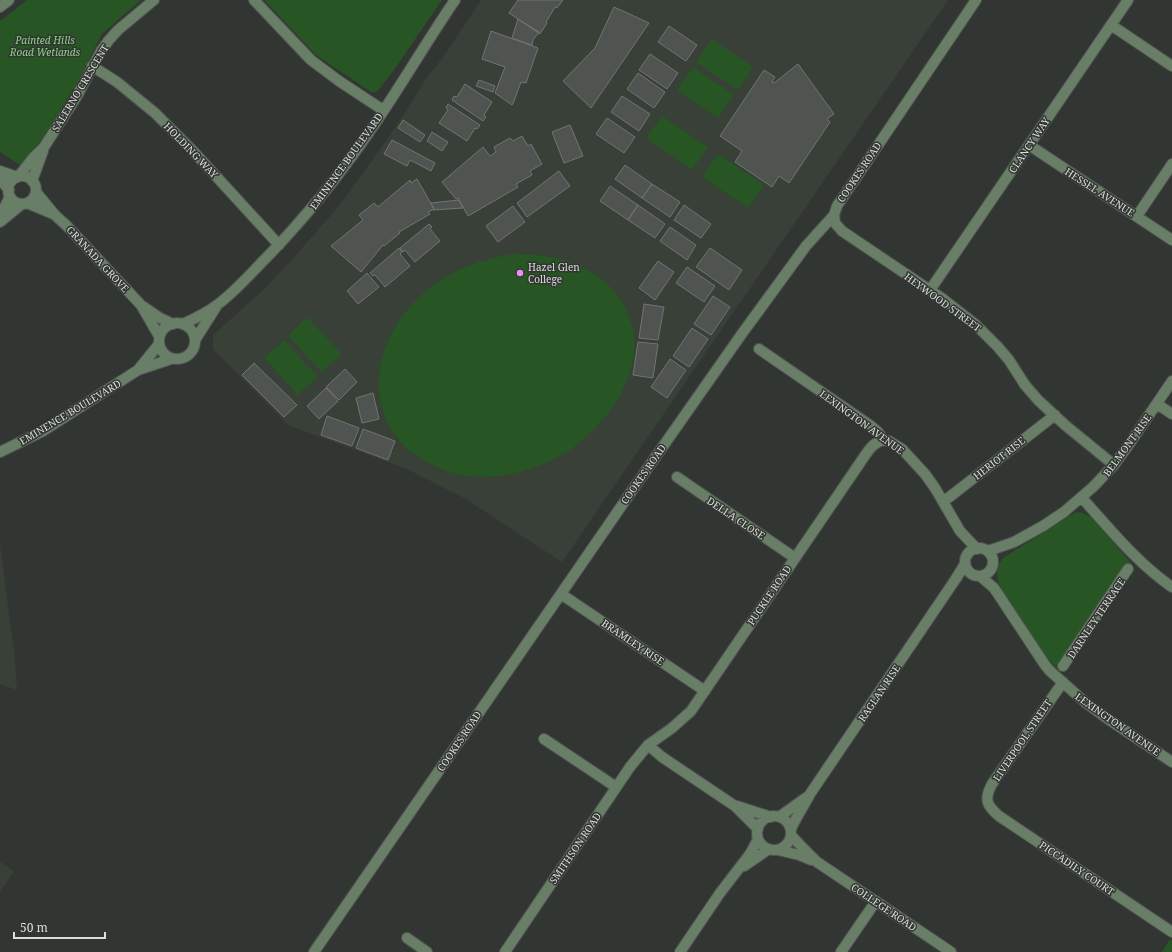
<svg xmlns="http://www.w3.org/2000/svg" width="1172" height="952" font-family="'Noto Serif',serif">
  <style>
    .built { fill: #384038 }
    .green { fill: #275523 }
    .building { fill: #505450; stroke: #717571 }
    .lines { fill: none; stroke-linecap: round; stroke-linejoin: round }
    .minor-casing { stroke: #515451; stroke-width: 12 }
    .minor { stroke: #697e66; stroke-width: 10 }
    .poi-dot { fill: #ec8cfb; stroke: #323632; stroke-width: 1.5 }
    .labels { text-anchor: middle; stroke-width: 3; stroke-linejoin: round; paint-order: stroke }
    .park-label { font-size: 10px; font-style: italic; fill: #8dd386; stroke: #323632 }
    .street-label { font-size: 10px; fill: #dcdedc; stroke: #323632 }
    .poi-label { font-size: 10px; fill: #dcdedc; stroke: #323632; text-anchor: start }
  </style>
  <rect width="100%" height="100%" fill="#323632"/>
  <path class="built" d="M481,0H948L562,562L464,498L407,469L293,427L286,423L213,349V335L261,292L288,264L339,206L376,155L406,111L427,77L441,60Z
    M0,544L14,652L17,690L0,684Z
    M0,862L14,871L0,892Z"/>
  <path class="green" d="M27,0H141L102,34L76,85L42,139L20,165L0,152V21Z
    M264,0H442L394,70L377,92H371L316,55Z
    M712,39L753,67L738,90L696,62Z
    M693,67L734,95L718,118L677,90Z
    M662,116L708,147L692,170L646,138Z
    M718,154L764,185L748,208L702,177Z
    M512,254C551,254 588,261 614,291C654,338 629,398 589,434C582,441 574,448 565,453C537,470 501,480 468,476C447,474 426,463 410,451C393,437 381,414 379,392C375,343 409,296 451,274C470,263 491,258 512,254Z
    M307,317L342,354L322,372L288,336Z
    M284,340L318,376L298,395L264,358Z
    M1076,512L1083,513L1092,518L1133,565L1061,673C1041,652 1026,630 1012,605C1006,596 998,586 997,575C996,568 999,563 1003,558Z
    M1170,939L1172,941V952H1162Z"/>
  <path class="building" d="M518,0H563L557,8L555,7L546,22L547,23L540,34L509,13Z
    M614,7L649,23L591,108L563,81L595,48Z
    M518,19L539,32L533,40L532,45L512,38Z
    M669,26L697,45L686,61L658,42Z
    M491,31L538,48L526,83L521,82L514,101L512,105L495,93L505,67L482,59Z
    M650,54L678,73L667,89L639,70Z
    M798,64L834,114L827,119L830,122L789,183L779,176L772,187L735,162L742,151L720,136L764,70L775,77L772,82L774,83Z
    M638,73L665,92L654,108L627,89Z
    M479,80L495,86L493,92L476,86Z
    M465,84L492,102L484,115L486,117L483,121L452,100L454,96L457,97Z
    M622,96L650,114L639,131L611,112Z
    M448,104L480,125L477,129L475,128L467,141L439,123L448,110L446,108Z
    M607,118L635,137L624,153L596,134Z
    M403,120L425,135L420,142L398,128Z
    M570,125L583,156L564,163L552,132Z
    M432,132L448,142L442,151L427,141Z
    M522,136L528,146L531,144L542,164L530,171L532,175L516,184L518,187L468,216L458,198L456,199L442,182L483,147L490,156L496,152L494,147L510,138L513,141Z
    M392,140L435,163L431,171L410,160L407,166L384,154Z
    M625,165L652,184L642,198L615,179Z
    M559,171L570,186L527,217L517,203Z
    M417,179L434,209L428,212L430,214L399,232L400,233L384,246L383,245L361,272L331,246L363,220L359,215L374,203L378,207L410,180L411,183Z
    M652,184L680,202L670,217L642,198Z
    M610,186L638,205L628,220L600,201Z
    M459,200L463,208L433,210L434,209L431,203Z
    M638,205L665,224L655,238L628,220Z
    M684,205L711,224L701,238L674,220Z
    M513,206L525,222L498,242L486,226Z
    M429,224L432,227L430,229L440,241L415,262L405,250L403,252L400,248Z
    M670,227L696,245L687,260L660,241Z
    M399,248L402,252L400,254L410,266L385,287L375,275L373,276L370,273Z
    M710,248L742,270L729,290L696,267Z
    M658,261L674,272L655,300L639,288Z
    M687,267L715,286L704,302L676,283Z
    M367,273L379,287L358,304L347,291Z
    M713,296L730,307L711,335L694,324Z
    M644,304L664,307L658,340L639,338Z
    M692,328L708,339L689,367L673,356Z
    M638,342L658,344L653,378L633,375Z
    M670,359L686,370L667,398L651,387Z
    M254,363L297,405L284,417L242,375Z
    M345,369L357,382L339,400L326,387Z
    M326,388L338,401L319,419L307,406Z
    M373,393L379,419L362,423L356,398Z
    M327,416L359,428L352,446L321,435Z
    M363,429L395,441L388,460L356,448Z"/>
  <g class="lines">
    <g class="minor-casing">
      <path id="minor" d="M254,0L311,60L339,81L383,110
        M0,7L9,0
        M1111,25L1172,66
        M92,66L117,82L155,113L193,151L279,245
        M1029,145L1172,240
        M0,171L17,177
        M8 190a14 14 0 1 1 28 0a14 14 0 1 1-28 0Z
        M18,177L33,158L44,147L77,96L101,51L109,40L118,30L154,0
        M0,179L9,190
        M32,181L43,151
        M36,192L55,215L67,226L141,305L159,336
        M27,203L53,214
        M834,215L835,223L842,231L943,299L976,325L998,347L1009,360L1025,385L1038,400L1065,425L1114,465
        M1137,216L1172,164
        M0,217L10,196
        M0,222L22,204
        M930,290L1128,0
        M144,307L160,318L173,324
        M159 341a18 18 0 1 1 36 0a18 18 0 1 1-36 0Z
        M183,324C194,319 207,313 217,305C236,291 251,273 267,257C307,216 342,172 374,125C402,84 427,41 455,0
        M195,340L216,307
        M759,349L871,426L878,432L884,440L889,441L902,449L925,474L935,488L960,531L977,549
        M138,370L159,344
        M1157,404L1172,414
        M0,452L43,431L138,370L171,359
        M677,477L795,558
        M1082,498C1109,528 1138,564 1172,587
        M943,502L1055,415
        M965 562a14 14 0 1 1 28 0a14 14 0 1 1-28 0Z
        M988,551L1014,542L1043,526L1064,512L1093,487L1114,465L1130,443L1172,381
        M980,576L994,588L1045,665L1050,671L1086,703L1108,719L1172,762
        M561,594L705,691
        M1063,666L1128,569
        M1063,682L992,784C984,799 986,805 999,816L1172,932
        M544,739L616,787
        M648,745L662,757L735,806L758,829
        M737,806L771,817
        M757 833a17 17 0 1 1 34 0a17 17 0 1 1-34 0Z
        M779,817L807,797
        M791,829C796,817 804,806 810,794L955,580L965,564
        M791,835L801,846L817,862L951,952
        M778,850L799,855L811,860
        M744,866L769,849
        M407,938L427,952
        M314,952L638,482L741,335L806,246L834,215L837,206L976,0
        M505,952L630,767L648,745L672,728L691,711L866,454C871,447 875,442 884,440
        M680,952L720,893L750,854L758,839
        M841,952L876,901"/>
    </g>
    <use href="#minor" class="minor"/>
  </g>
  <circle class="poi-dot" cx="520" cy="273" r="4"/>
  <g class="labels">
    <g class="park-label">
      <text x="45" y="44">Painted Hills<tspan x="45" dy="12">Road Wetlands</tspan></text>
    </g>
    <g class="street-label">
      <text transform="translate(80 88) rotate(-59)" y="4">SALERNO CRESCENT</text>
      <text transform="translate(1029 145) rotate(-56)" y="4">CLANCY WAY</text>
      <text transform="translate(191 150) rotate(46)" y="4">HOLDING WAY</text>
      <text transform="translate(346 161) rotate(-54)" y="4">EMINENCE BOULEVARD</text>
      <text transform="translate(859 172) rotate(-56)" y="4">COOKES ROAD</text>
      <text transform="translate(1100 192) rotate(33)" y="4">HESSEL AVENUE</text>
      <text transform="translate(98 259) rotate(47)" y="4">GRANADA GROVE</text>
      <text transform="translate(943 302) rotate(36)" y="4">HEYWOOD STREET</text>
      <text transform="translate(70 412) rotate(-31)" y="4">EMINENCE BOULEVARD</text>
      <text transform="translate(862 422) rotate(36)" y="4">LEXINGTON AVENUE</text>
      <text transform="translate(1127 445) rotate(-54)" y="4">BELMONT RISE</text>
      <text transform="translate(999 458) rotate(-38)" y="4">HERIOT RISE</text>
      <text transform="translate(643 474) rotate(-55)" y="4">COOKES ROAD</text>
      <text transform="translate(736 518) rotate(34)" y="4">DELLA CLOSE</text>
      <text transform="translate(769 595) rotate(-56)" y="4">PUCKLE ROAD</text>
      <text transform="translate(1096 618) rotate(-56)" y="4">DARNLEY TERRACE</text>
      <text transform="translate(633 642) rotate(34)" y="4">BRAMLEY RISE</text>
      <text transform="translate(879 693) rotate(-56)" y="4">RAGLAN RISE</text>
      <text transform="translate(1118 724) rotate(35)" y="4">LEXINGTON AVENUE</text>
      <text transform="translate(1022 740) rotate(-56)" y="4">LIVERPOOL STREET</text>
      <text transform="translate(459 741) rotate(-56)" y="4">COOKES ROAD</text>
      <text transform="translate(575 848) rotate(-56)" y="4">SMITHSON ROAD</text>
      <text transform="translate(1077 868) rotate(34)" y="4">PICCADILY COURT</text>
      <text transform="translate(884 907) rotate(34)" y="4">COLLEGE ROAD</text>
    </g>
    <g class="poi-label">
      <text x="528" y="271">Hazel Glen<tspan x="528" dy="12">College</tspan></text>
    </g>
  </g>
  <path d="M14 932v6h91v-6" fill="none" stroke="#dcdedc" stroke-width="2"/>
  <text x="20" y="932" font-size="12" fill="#dcdedc" stroke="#323632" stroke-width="3" paint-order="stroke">50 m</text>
</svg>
